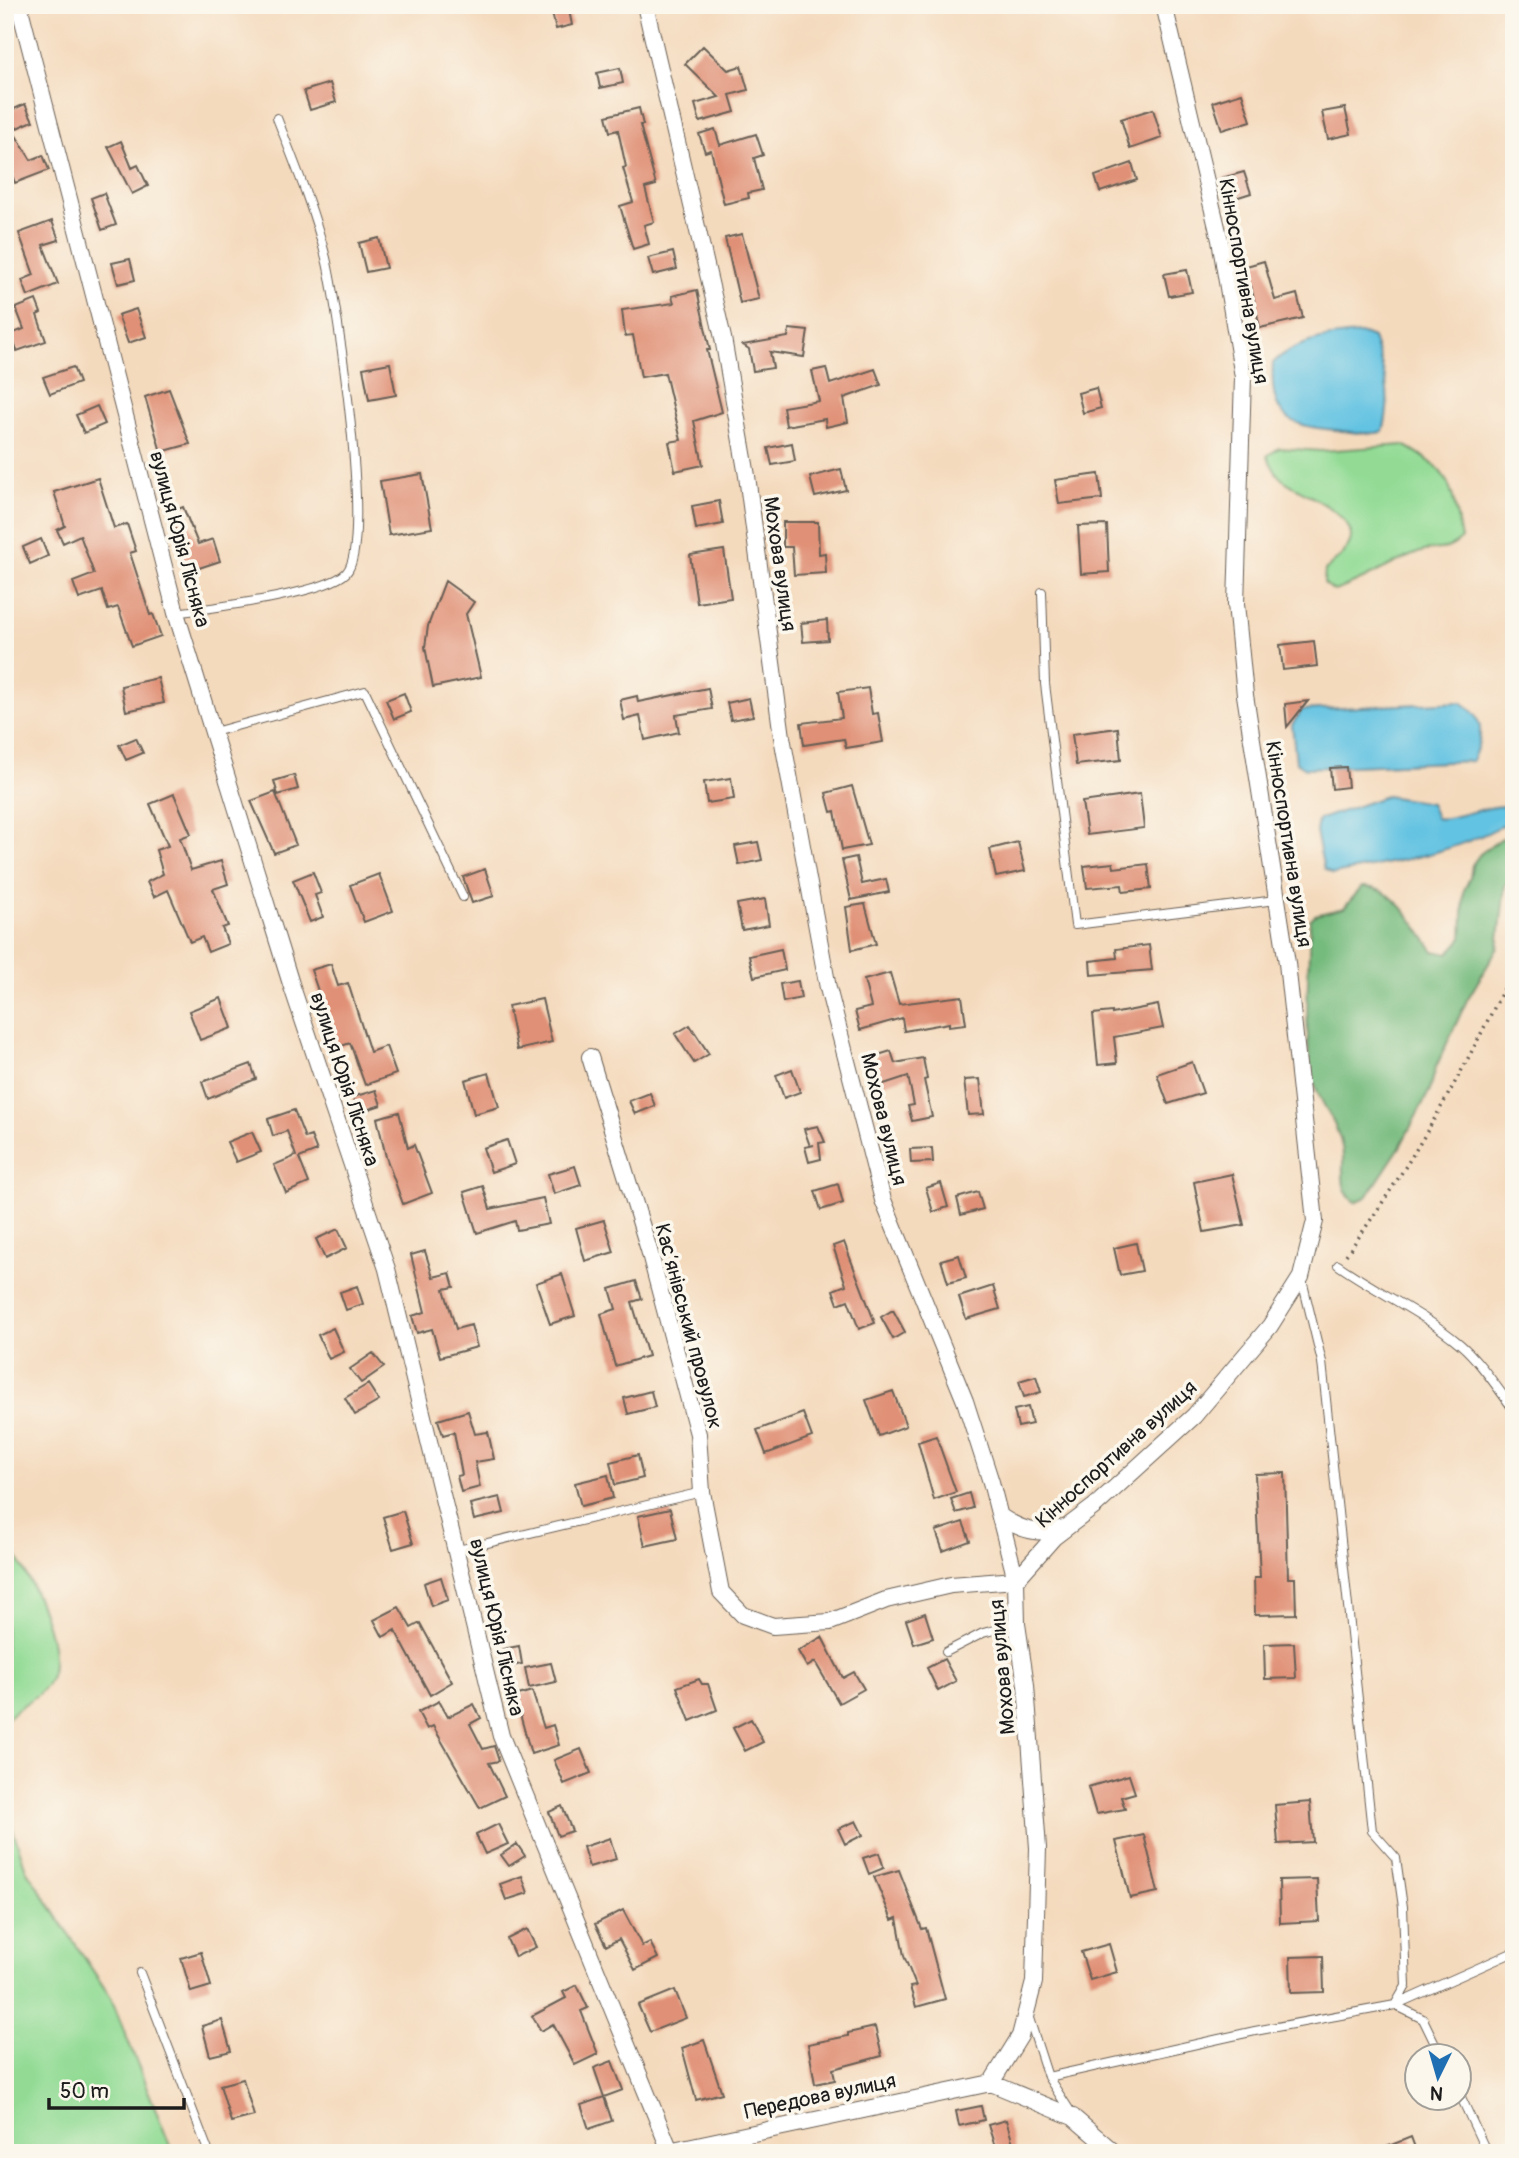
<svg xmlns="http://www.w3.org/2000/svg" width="1519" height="2158" font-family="Pangolin,sans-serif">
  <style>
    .green { fill: #93db95; stroke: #587c58; stroke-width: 2 }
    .forest { fill: #76bb7e; stroke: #496c4d; stroke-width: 2 }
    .water { fill: #64c3e2; stroke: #40707f; stroke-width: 2 }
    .building { fill: #e09076 }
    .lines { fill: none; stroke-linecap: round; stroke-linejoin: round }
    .lane-casing { stroke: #685e54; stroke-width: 10 }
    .street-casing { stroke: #685e54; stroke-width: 18 }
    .path { stroke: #685e54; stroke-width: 3.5; stroke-dasharray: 2 5; stroke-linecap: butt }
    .lane { stroke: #fff; stroke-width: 8 }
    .street { stroke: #fff; stroke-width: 16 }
    .labels { text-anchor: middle; stroke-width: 7; stroke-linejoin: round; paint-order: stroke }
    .street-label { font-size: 21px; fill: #1c1c1c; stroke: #fbf7ec }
  </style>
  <rect width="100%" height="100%" fill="#fbf7ec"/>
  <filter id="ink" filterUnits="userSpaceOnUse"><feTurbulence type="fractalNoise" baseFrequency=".0143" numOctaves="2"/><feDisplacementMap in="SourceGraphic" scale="14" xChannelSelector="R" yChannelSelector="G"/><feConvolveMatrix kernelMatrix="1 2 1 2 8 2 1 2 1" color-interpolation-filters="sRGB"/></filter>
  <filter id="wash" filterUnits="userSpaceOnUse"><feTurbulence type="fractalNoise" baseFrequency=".00686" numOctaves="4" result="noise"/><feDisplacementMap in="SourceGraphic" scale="28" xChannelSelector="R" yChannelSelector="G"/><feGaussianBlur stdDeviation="1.57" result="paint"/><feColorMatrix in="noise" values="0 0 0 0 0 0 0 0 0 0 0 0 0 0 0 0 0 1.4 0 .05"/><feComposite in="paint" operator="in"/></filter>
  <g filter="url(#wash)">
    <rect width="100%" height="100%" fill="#f4dabd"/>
    <path class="green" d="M1404,445C1454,472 1451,487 1461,539C1445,554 1438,546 1421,552C1391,562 1365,581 1334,591L1324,583L1325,570C1334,562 1346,554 1350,542C1360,515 1298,492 1282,479C1275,474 1271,463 1267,456L1279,448L1321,451Z
      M5,1534C23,1567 71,1650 46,1686C36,1700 16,1706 5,1721Z
      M5,1806L26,1869L111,1998L173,2153H5Z"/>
    <path class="forest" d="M1502,838L1514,840V874L1505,886L1498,948L1467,1000L1436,1067L1430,1090L1400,1147L1367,1197L1355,1202C1336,1189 1346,1165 1342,1147C1337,1120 1316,1099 1311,1072C1304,1022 1309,970 1310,920L1315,915L1344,908L1362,887C1396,885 1416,928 1434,951L1448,954L1462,938L1464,890L1470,878L1472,865L1480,854Z"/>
    <path class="water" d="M1363,334L1373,338C1385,374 1393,394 1383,432C1367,435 1351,432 1335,430C1286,426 1270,416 1273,363C1294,341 1333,335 1363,334Z
      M1461,702C1486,718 1483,737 1472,761L1305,768L1296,762L1292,725L1302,710Z
      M1386,796L1430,803L1436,818C1448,822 1485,805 1506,806L1513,819C1459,853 1394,862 1333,874L1324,869L1316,832L1318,820Z"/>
    <g id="blocks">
      <path class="building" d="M550,5H568L572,25L556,29Z
        M703,46L728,70L741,66L748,90L730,95L735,112L700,122L695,104L719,97L685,64Z
        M620,68L623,83L600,88L597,73Z
        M330,83L336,102L310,110L304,91Z
        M1242,93L1251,121L1222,130L1213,102Z
        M25,104L33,121L10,131L5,113Z
        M639,108L643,125H640L656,185L645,188L654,222L644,225L649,244L633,249L620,206L633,202L623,168L626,167L618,130L610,132L606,116Z
        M1345,108L1351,134L1328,139L1322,112Z
        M1153,109L1162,138L1130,149L1121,119Z
        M715,129L720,145L756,134L763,155L754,158L762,190L748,193L749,198L724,204L711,150L705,152L699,134Z
        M15,134L31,160L43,155L49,170L15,183L5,156V140Z
        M121,141L132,168L138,165L148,186L132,194L108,147Z
        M1132,163L1137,180L1100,192L1095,176Z
        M1244,172L1251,193L1229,200L1222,178Z
        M104,193L116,225L102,230L91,198Z
        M52,221L59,240L43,245L58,284L28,296L22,280L34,275L19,233Z
        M742,234L759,299L740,303L725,238Z
        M379,238L386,268L366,272L359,243Z
        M673,252L677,269L653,275L648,258Z
        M130,259L135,280L118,284L112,263Z
        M1264,261L1275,300L1297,294L1303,318L1260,328L1251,286L1241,289L1236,269Z
        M1187,270L1192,292L1169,296L1164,274Z
        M697,290L710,350H707L722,412L694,421L703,465L675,471L669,442L681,440L665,373L641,377L633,335L625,336L622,310L674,303L672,296Z
        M36,300L41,313L37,315L46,341L17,351L11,334L24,329L16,308Z
        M136,309L146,337L128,343L118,315Z
        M789,329L808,331L804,357L770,352L773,368L753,371L749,349L743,345L788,337Z
        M390,363L396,395L369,400L363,368Z
        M73,367L79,383L50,394L43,377Z
        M826,368L830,384L875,369L881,385L844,398L848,422L826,427L825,419L786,426L783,407L819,401L812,371Z
        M1096,388L1101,408L1083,413L1078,393Z
        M169,389L190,444L161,452L145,397Z
        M97,406L105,424L84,433L76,415Z
        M792,443L795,461L772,465L768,448Z
        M841,469L846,490L815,497L810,477Z
        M422,474L432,528L389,535L380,481Z
        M1099,474L1102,499L1059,504L1055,480Z
        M98,478L114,528L127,524L136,551L130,553L150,615L153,614L161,636L132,646L118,607L108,610L102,591L79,599L73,582L94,574L80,535L63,543L57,530L65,526L54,492Z
        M719,501L723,524L696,529L692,506Z
        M183,507L198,544L213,539L220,561L187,572L170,512Z
        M783,522H818L819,554L825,553L826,573L794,575L792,547H783Z
        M1107,525L1109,572L1081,574L1078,526Z
        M41,539L48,556L30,564L23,547Z
        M724,550L731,598L697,603L690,555Z
        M445,581L474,602L466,614L481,677L433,687L425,647L428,626Z
        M827,620L828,640L803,642L801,623Z
        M1314,641L1317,666L1283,670L1280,645Z
        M158,678L164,703L126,711L121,686Z
        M708,688L712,709L676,715L679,732L645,740L640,716L624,720L620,700L637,696L638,702Z
        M868,688L872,714L878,713L883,742L846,748L844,739L804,745L801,723L842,718L838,692Z
        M404,693L411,712L394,719L386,700Z
        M749,698L753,716L731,720L727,703Z
        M1308,701L1287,727L1285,704Z
        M1118,728L1121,760L1076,765L1072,734Z
        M136,738L143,753L126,760L119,745Z
        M1346,767L1348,787L1332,789L1330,768Z
        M294,775L298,789L278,795L274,781Z
        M731,778L734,799L707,803L704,782Z
        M852,786L869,845L842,850L835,811L831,812L826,793Z
        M275,792L296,845L274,853L251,801Z
        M174,794L191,834L180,838L191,870L221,861L228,884L213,889L228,926L222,928L228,944L208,952L202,937L190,942L168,890L154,897L147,882L163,874L156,850L168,846L150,804Z
        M1140,794L1144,828L1087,835L1082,802Z
        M758,842L762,860L739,865L735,846Z
        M1018,842L1025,871L996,877L990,849Z
        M856,857L862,884L886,879L889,892L851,900L842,860Z
        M1113,863L1114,868L1148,864L1151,889L1123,892L1122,885L1087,888L1084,866Z
        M485,869L494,896L472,903L463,877Z
        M313,872L321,893L315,895L323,917L310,922L293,880Z
        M379,874L393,911L364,922L350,885Z
        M765,899L769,925L742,930L737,904Z
        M865,904L876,944L852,950L846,907Z
        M1149,945L1152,970L1091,975L1090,961L1117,958L1116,949Z
        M781,949L785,970L754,977L749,956Z
        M331,964L338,986L348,983L370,1052L386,1046L396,1074L365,1085L350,1043L330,1050L325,1036L332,1033L311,970Z
        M890,973L899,1004L962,996L966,1024L949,1026V1023L904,1031L902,1018L860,1030L855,1011L871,1007L864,980Z
        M798,981L801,998L783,1002L780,984Z
        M221,998L232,1028L200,1040L189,1011Z
        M542,999L552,1042L517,1050L508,1006Z
        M1158,1005L1163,1028L1114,1037L1117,1063L1098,1065L1093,1014L1112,1012V1014Z
        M690,1025L709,1054L694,1063L675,1034Z
        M891,1051L895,1063L923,1058L927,1079L924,1080L932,1117L912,1121L908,1106L914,1105L908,1076L881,1085L872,1057Z
        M1192,1062L1203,1093L1168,1104L1157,1074Z
        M251,1064L256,1079L208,1099L202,1082Z
        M792,1069L800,1092L784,1098L776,1075Z
        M489,1073L499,1107L474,1114L465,1080Z
        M980,1079L984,1114L968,1115L964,1080Z
        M376,1090L381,1105L357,1113L353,1097Z
        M650,1093L655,1106L635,1114L629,1101Z
        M294,1110L305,1138L311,1136L317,1151L299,1158L309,1183L286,1193L274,1165L296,1156L287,1131L273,1136L268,1119Z
        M399,1112L408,1148L414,1145L432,1193L403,1204L386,1157L377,1118Z
        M818,1126L825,1142L819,1143L821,1159L809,1162L805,1147L814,1145L810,1146L804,1129Z
        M252,1132L261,1152L236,1162L227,1142Z
        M507,1140L515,1164L491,1172L483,1148Z
        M932,1148L933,1162L911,1163L910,1149Z
        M575,1166L581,1185L554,1194L548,1174Z
        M1232,1174L1244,1225L1204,1232L1194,1182Z
        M941,1183L948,1207L933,1212L926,1188Z
        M838,1184L843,1203L821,1210L815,1191Z
        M483,1186L490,1209L543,1198L549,1224L517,1230L515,1221L477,1233L464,1192Z
        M978,1192L983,1209L961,1215L957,1198Z
        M604,1220L614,1252L585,1261L576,1228Z
        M338,1229L347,1248L325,1259L316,1239Z
        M844,1242L875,1323L859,1329L848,1300L838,1304L833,1290L846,1285L833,1246Z
        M1136,1243L1142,1271L1120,1275L1114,1248Z
        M425,1251L433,1277L450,1273L454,1287L444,1289L456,1329L471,1325L477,1347L440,1357L432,1329L417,1333L412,1316L425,1312L411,1255Z
        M959,1255L966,1278L948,1283L941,1260Z
        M562,1274L575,1316L550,1324L536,1283Z
        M636,1281L642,1299L632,1302L648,1356L615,1366L601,1314L616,1309L610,1289Z
        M357,1286L363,1304L346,1310L340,1292Z
        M993,1286L1000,1309L966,1319L959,1297Z
        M893,1310L905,1332L893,1339L881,1317Z
        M333,1328L344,1352L329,1359L318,1335Z
        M373,1353L384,1367L361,1383L350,1369Z
        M1036,1376L1041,1392L1024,1397L1019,1381Z
        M368,1384L379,1401L355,1415L345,1398Z
        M651,1391L655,1407L628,1414L624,1398Z
        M893,1391L906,1426L879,1436L866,1400Z
        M1028,1407L1032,1424L1018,1427L1014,1410Z
        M468,1411L475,1434L488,1432L494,1459L475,1462L480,1487L461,1492L457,1476L462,1475L454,1432L443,1435L438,1420Z
        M803,1413L812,1437L766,1454L757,1430Z
        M936,1436L956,1492L934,1500L918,1442Z
        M638,1455L643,1478L615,1485L610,1462Z
        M1285,1473L1288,1578H1295L1296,1614L1255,1615L1254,1578H1260L1255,1474Z
        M608,1475L613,1498L581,1506L575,1483Z
        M969,1493L973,1508L956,1513L951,1499Z
        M500,1497L504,1513L474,1520L470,1504Z
        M670,1509L677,1539L645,1546L638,1516Z
        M403,1511L413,1543L393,1549L383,1517Z
        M963,1522L970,1541L943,1551L936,1531Z
        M441,1577L448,1600L431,1606L424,1583Z
        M399,1607L411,1628L420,1623L452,1682L430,1695L395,1630L383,1637L374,1620Z
        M925,1613L933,1638L914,1644L906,1620Z
        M822,1637L843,1678L854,1672L864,1689L839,1703L815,1662L807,1667L798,1651Z
        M1294,1643L1296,1678L1265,1679L1264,1644Z
        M519,1646L522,1664L506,1667L503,1649Z
        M944,1659L956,1681L938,1691L927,1668Z
        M551,1663L556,1682L529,1688L525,1668Z
        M699,1679L702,1684H708L717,1710L690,1721L677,1687Z
        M532,1691L544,1728L553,1725L559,1745L531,1754L515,1696Z
        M439,1701L448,1717L474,1704L481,1718L470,1724L483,1749L494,1746L499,1761L489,1763L505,1796L480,1808L433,1726L427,1729L418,1712Z
        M751,1719L763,1742L745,1751L733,1728Z
        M581,1749L591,1773L564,1784L554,1760Z
        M1129,1775L1135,1793L1121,1797L1125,1809L1096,1814L1088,1787Z
        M1310,1802L1313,1842L1278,1844L1275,1805Z
        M562,1806L572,1831L558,1836L549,1812Z
        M856,1821L863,1835L845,1844L838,1829Z
        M498,1824L508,1844L485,1854L476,1835Z
        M1144,1835L1158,1892L1130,1898L1116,1841Z
        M610,1838L616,1859L589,1867L583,1847Z
        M517,1844L525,1856L509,1866L501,1855Z
        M879,1853L884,1868L869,1874L863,1858Z
        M899,1870L922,1929L926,1928L945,1999L916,2007L910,1987L916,1986L904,1956L897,1918L892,1920L874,1877Z
        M522,1876L528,1893L506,1900L500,1884Z
        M1317,1879L1319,1921L1280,1923L1279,1880Z
        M623,1910L642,1946L650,1942L658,1958L635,1970L619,1939L606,1946L595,1924Z
        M527,1929L536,1947L515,1957L507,1939Z
        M1109,1944L1117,1972L1090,1980L1081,1952Z
        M201,1952L211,1986L191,1992L181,1958Z
        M1323,1956L1324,1992L1291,1993L1290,1957Z
        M577,1985L588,2008L581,2011L598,2054L575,2065L553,2024L541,2031L532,2016L566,1998L563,1992Z
        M675,1990L686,2018L650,2032L638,2005Z
        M222,2020L231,2051L210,2056L202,2026Z
        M875,2027L882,2056L833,2069L835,2080L815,2084L808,2044L848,2036V2033Z
        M704,2040L722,2093L696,2100L682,2048Z
        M612,2061L623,2090L604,2097L594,2068Z
        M243,2079L254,2116L231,2122L220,2085Z
        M604,2097L612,2121L589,2129L581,2105Z
        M981,2106L984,2120L959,2126L956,2111Z
        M1006,2120L1015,2150L997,2153L988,2125Z
        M1411,2137L1417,2153H1374V2152Z"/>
    </g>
  </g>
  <g filter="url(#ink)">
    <use href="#blocks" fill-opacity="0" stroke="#685e54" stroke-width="2"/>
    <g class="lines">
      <g class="lane-casing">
        <path id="lane" d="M1042,592L1045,684L1075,925L1276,900
          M176,613C210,608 325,594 346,573C374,546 337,304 326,258C314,210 295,164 277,118
          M214,732L365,691L463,897
          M1338,1265C1378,1293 1422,1312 1460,1344C1480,1361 1498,1389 1514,1410
          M458,1550L702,1492
          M946,1652L983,1633L1017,1624
          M140,1973L209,2153
          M1395,2005L1514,1952
          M1395,2005L1423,2019L1441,2056
          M1028,2015L1048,2077L1072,2114
          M1048,2077L1255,2031L1395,2005L1406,1986L1403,1907L1396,1858L1372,1831L1322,1362L1302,1280
          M1460,2095L1487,2153"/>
      </g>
      <g class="street-casing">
        <path id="street" d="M19,5L176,613L291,984L387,1269L501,1736L671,2153
          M645,5L723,338L747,476L782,737L828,988L883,1200L965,1401L991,1482L1016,1580L1017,1624L1026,1685L1038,1848L1034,1982L1020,2036L991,2083L1073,2117L1115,2153
          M590,1057L649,1250L698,1434L702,1492L721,1592L743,1615L773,1626L830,1622L886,1600L951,1585L1016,1580L1054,1537L1095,1506L1194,1416L1270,1326L1301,1277L1315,1221L1287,963L1245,695L1236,604L1243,377L1220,240L1164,5
          M1000,1516C1020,1530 1039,1536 1063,1528
          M659,2153L991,2083"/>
      </g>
      <path class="path" d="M1346,1255C1412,1164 1466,1068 1514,967"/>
      <use href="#lane" class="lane"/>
      <use href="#street" class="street"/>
    </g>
  </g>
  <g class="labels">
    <g class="street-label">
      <text transform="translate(1244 281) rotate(80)" y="7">Кінноспортивна вулиця</text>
      <text transform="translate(180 539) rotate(75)" y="7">вулиця Юрія Лісняка</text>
      <text transform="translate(780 564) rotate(82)" y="7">Мохова вулиця</text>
      <text transform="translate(1289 844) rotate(81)" y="7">Кінноспортивна вулиця</text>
      <text transform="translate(345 1079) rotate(72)" y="7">вулиця Юрія Лісняка</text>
      <text transform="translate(884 1119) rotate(76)" y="7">Мохова вулиця</text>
      <text transform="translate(689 1326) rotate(75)" y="7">Касʼянівський провулок</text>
      <text transform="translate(1116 1454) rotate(-42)" y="7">Кінноспортивна вулиця</text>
      <text transform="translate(497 1627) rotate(77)" y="7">вулиця Юрія Лісняка</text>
      <text transform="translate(1002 1667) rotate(-95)" y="7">Мохова вулиця</text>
      <text transform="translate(820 2096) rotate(-12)" y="7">Передова вулиця</text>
    </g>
  </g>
  <rect width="1519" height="2158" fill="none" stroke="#fbf7ec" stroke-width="28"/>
  <g transform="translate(1438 2077) rotate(185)"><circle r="33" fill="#fbf7ec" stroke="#a29f99" stroke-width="2"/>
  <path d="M0-5L12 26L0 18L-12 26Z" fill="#1f6fb2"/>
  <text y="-10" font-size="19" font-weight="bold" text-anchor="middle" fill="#1c1c1c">N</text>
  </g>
  <path d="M49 2098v10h135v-10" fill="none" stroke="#1c1c1c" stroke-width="3.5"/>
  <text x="60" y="2098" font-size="21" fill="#1c1c1c" stroke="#fbf7ec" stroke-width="5" paint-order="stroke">50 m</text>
</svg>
